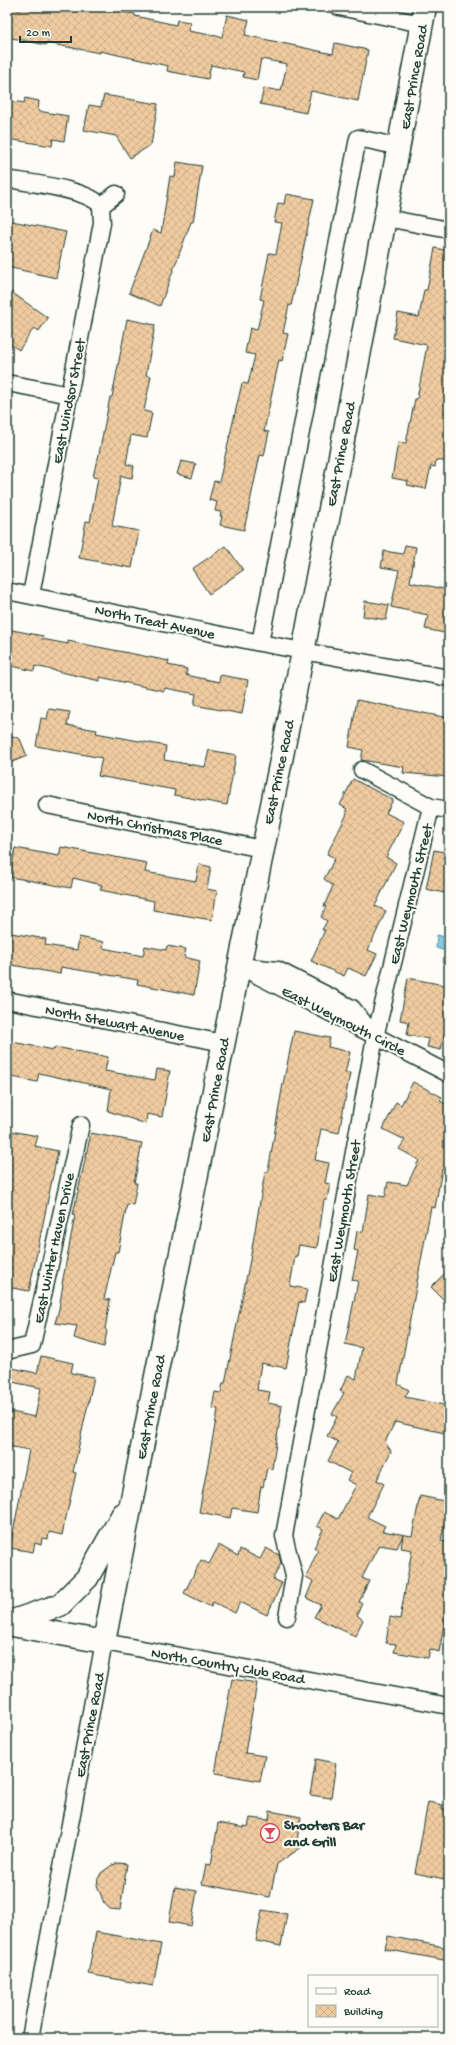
<svg xmlns="http://www.w3.org/2000/svg" width="456" height="2045" font-family="'Gochi Hand',sans-serif">
  <style>
    .water { fill: #81cae2; stroke: #5a929c }
    .building { fill: url(#building-cross-hatch); stroke: #1f3d34 }
    .lines { fill: none; stroke-linecap: round; stroke-linejoin: round }
    .street-casing { stroke: #1f3d34; stroke-width: 19 }
    .secondary-casing { stroke: #1f3d34; stroke-width: 25 }
    .street { stroke: #fdfcf7; stroke-width: 16 }
    .secondary { stroke: #fdfcf7; stroke-width: 22 }
    .labels { text-anchor: middle; stroke-width: 4; stroke-linejoin: round; paint-order: stroke }
    .street-label { font-size: 15px; fill: #1f3d34; stroke: #fdfcf7 }
    .poi-label { font-size: 15px; font-weight: bold; fill: #1f3d34; stroke: #fdfcf7; text-anchor: start }
  </style>
  <defs>
    <pattern id="building-cross-hatch" width="8" height="8" patternUnits="userSpaceOnUse"><rect width="8" height="8" fill="#f0cba0"/><path d="M0 0l8 8M0 8l8-8" fill="none" stroke="#cdaf8a"/></pattern>
  </defs>
  <rect width="100%" height="100%" fill="#fdfcf7"/>
  <filter id="ink" filterUnits="userSpaceOnUse"><feTurbulence type="fractalNoise" baseFrequency=".025" numOctaves="2"/><feDisplacementMap in="SourceGraphic" scale="8" xChannelSelector="R" yChannelSelector="G"/><feConvolveMatrix kernelMatrix="1 2 1 2 8 2 1 2 1" color-interpolation-filters="sRGB"/></filter>
  <g filter="url(#ink)">
    <path class="water" d="M437,935L449,938V952L436,948Z"/>
    <path class="building" d="M20,7H93L135,14V16L176,25L177,20L190,22L188,31L222,37L227,15L249,20L245,35L333,54L335,43L368,50L358,101L311,91L306,113L260,104L264,88L281,91L287,64L261,59L257,80L243,77L244,72L211,65L208,79L167,71L168,66L100,51V53L46,43V45L7,37L12,8L20,10Z
      M104,95L158,104L151,145L130,158L116,136L84,130L89,105L101,107Z
      M25,98L39,101L38,111L68,116L64,141L53,139L52,146L7,139V100L24,103Z
      M177,162L202,166L193,222H191L160,306L129,293L153,230L161,233L170,176L175,177Z
      M286,194L314,199L291,306L289,305L283,333L288,334L282,361L279,360L264,431L269,432L264,456L260,455L244,530L220,525L222,516H220L221,512L215,511L217,502L209,500L214,481L219,482L242,383L248,384L255,355L245,353L250,328L257,330L264,300L260,299L269,253L276,254L282,223L274,222L278,203L284,204Z
      M7,220L66,232L56,278L7,267Z
      M435,248L449,251V462L436,460L435,467L431,466L426,489L407,485L408,481L392,478L398,442L406,443L415,399H417L427,345L393,338L398,313L419,317L424,290H427Z
      M7,289L48,318L39,331L34,328L19,350L7,342Z
      M127,319L155,325L146,375L151,376L144,411L152,413L147,438L131,435L126,464L134,466L132,478L121,476L112,526L139,531L132,568L79,558L86,521L90,522L98,478L93,477L97,459H98L110,397H112Z
      M181,461L196,464L192,478L177,474Z
      M405,545L416,547L410,582L449,590V634L425,629L428,615L391,607L399,570L381,567L384,551L403,554Z
      M226,546L243,570L209,594L192,569Z
      M365,601L389,605L386,620L363,616Z
      M7,629L43,636L42,639L68,644V641L169,661L168,665L187,669L186,675L219,682L220,675L248,680L242,714L194,705L196,694L165,688L164,691L100,677V681L35,666L34,671L7,665Z
      M357,700L449,718V777L403,773L404,767L361,760L363,750L349,747Z
      M49,709L70,712L67,725L97,730L96,733L166,746L164,760L205,767L209,750L236,755L227,805L174,795L175,790L98,776L102,758L36,746L41,718L47,719Z
      M7,734L20,739L27,756L7,764Z
      M353,779L393,800L386,813L404,822L386,857L396,863L375,906L386,911L368,950L377,954L366,976L348,968L344,976L311,961L325,930H322L327,921L321,917L326,907L324,906L333,886L324,879L335,858L327,854L347,814L345,812L347,809L340,805Z
      M61,847L147,863L145,872L196,881L199,864L211,867L207,889L217,891L212,920L153,910L154,901L100,890L102,885L73,878L71,888L10,877L15,848L59,856Z
      M434,850L449,853V894L426,889Z
      M11,933L46,939L45,945L77,950L79,937L104,942L103,948L143,956L145,946L166,950L167,946L186,949L184,957L200,961L194,995L137,984L138,980L61,967L60,974L7,964Z
      M408,978L449,986V1036L444,1035L441,1050L427,1047L429,1039L407,1035L409,1022L400,1020Z
      M294,1031L330,1038L328,1047L350,1052L345,1073H350L339,1133L321,1129L315,1160L329,1163L325,1183L330,1184L327,1200H324L317,1248L299,1245L297,1256H295L290,1286L307,1289L304,1303L299,1302L286,1368L261,1363L257,1390L270,1392L268,1403L282,1406L272,1469L267,1468L263,1487L261,1486L257,1512L232,1508L230,1518L199,1512L218,1409L212,1408L215,1392L221,1393L223,1383H225L250,1260L265,1172H268L282,1089Z
      M7,1041L54,1050L55,1047L108,1057L105,1071L155,1080L157,1069L170,1071L162,1117L147,1114L146,1124L108,1111L111,1089L39,1073L37,1082L7,1076Z
      M413,1082L442,1097L440,1101L449,1106V1172L442,1169L435,1208L431,1207L398,1384L409,1390L405,1397L449,1406V1434L395,1422L385,1442L391,1451L377,1480L384,1484L367,1517L385,1526L382,1531L412,1536L420,1496L449,1502L441,1541L449,1542V1600L439,1652L430,1649L428,1658L394,1652L396,1644L386,1643L390,1617L400,1619L412,1550L401,1548L403,1535L397,1548L379,1545L362,1578L369,1581L359,1602L362,1603L357,1615L363,1620L355,1636L314,1617L321,1605L306,1598L313,1581L306,1577L318,1550L314,1548L323,1529L317,1526L324,1512L338,1519L356,1485L347,1480L351,1473L328,1461L338,1442L327,1436L337,1417L332,1414L344,1393L340,1391L348,1375L356,1379L362,1348L345,1344L358,1281L352,1280L358,1251L354,1250L357,1231L363,1232L369,1194L385,1197L388,1182L407,1185L419,1160L399,1149L405,1140L383,1129L396,1102L401,1105Z
      M11,1131L38,1136L35,1146L58,1151L29,1291L7,1287V1160Z
      M91,1133L142,1143L134,1183H137L133,1205L127,1204L118,1252H115L104,1299L110,1300L105,1329L107,1331L104,1347L74,1338L77,1326L55,1323L59,1309L63,1284H62L75,1215L73,1214Z
      M449,1269V1305L431,1287Z
      M41,1356L73,1363L71,1373L94,1377L73,1472L76,1473L62,1535L49,1532L48,1539L42,1538L41,1545L35,1543L33,1552L10,1548L29,1450L7,1446V1411L35,1417L41,1388L7,1381V1367L37,1373Z
      M219,1545L238,1556L240,1549L260,1559L266,1548L279,1555L281,1563L273,1579L282,1583L267,1615L240,1602L235,1613L213,1602L211,1607L184,1593L201,1560L209,1564Z
      M232,1679L257,1683L245,1753L265,1756L260,1781L215,1773Z
      M316,1759L336,1763L331,1798L310,1795Z
      M428,1802L443,1805L442,1809H449V1880L415,1873Z
      M270,1811L301,1817L297,1840L302,1847L277,1864L270,1897L202,1884L206,1864L211,1865L218,1823L244,1828V1826L248,1827L250,1818L269,1820Z
      M119,1863L127,1864L120,1910L110,1909L104,1903L97,1885L98,1879L101,1873L112,1865Z
      M175,1887L197,1891L191,1926L169,1922Z
      M262,1910L287,1914L281,1946L256,1941Z
      M96,1932L161,1944L153,1986L88,1974Z
      M388,1936L449,1948V1961L385,1949Z"/>
    <g class="lines">
      <g class="street-casing">
        <path id="street" d="M339,7L422,24
          M7,179C29,183 89,189 101,206L116,194
          M386,218L449,230
          M7,383L70,395
          M7,591L260,643L449,678
          M31,595L102,223L101,206
          M260,643L358,138L400,147
          M362,770L431,807
          M47,805L262,849
          M239,966L449,1074
          M248,967L278,970L352,1008L371,1032
          M7,1000L223,1043
          M7,1351L32,1345L81,1125
          M287,1617L294,1576L284,1536L375,1037L431,807L449,810
          M31,2033L104,1642L449,1706"/>
      </g>
      <g class="secondary-casing">
        <path id="secondary" d="M7,1623L60,1605L87,1578L123,1514
          M7,1624L104,1642L157,1371L302,657L425,7"/>
      </g>
      <use href="#street" class="street"/>
      <use href="#secondary" class="secondary"/>
    </g>
  </g>
  <defs>
    <g id="bar-ring" transform="scale(1)"><circle r="9.5" fill="#fdfcf7" stroke="#d1495b" stroke-width="1.5"/><path d="M-6-5H6L.8 .8V4.5H3.5V6h-7V4.5H-.8V.8Z" fill="#d1495b"/></g>
  </defs>
  <g fill-rule="evenodd">
    <use href="#bar-ring" x="270" y="1833"/>
  </g>
  <g class="labels">
    <g class="street-label">
      <text transform="translate(413 77) rotate(-80)" y="5">East Prince Road</text>
      <text transform="translate(68 401) rotate(-79)" y="5">East Windsor Street</text>
      <text transform="translate(340 454) rotate(-79)" y="5">East Prince Road</text>
      <text transform="translate(155 621) rotate(12)" y="5">North Treat Avenue</text>
      <text transform="translate(278 772) rotate(-78)" y="5">East Prince Road</text>
      <text transform="translate(155 827) rotate(11)" y="5">North Christmas Place</text>
      <text transform="translate(410 894) rotate(-76)" y="5">East Weymouth Street</text>
      <text transform="translate(344 1020) rotate(27)" y="5">East Weymouth Circle</text>
      <text transform="translate(115 1022) rotate(11)" y="5">North Stewart Avenue</text>
      <text transform="translate(214 1090) rotate(-79)" y="5">East Prince Road</text>
      <text transform="translate(343 1211) rotate(-80)" y="5">East Weymouth Street</text>
      <text transform="translate(53 1248) rotate(-78)" y="5">East Winter Haven Drive</text>
      <text transform="translate(150 1407) rotate(-79)" y="5">East Prince Road</text>
      <text transform="translate(228 1665) rotate(10)" y="5">North Country Club Road</text>
      <text transform="translate(89 1725) rotate(-79)" y="5">East Prince Road</text>
    </g>
    <g class="poi-label">
      <text x="284" y="1829">Shooters Bar<tspan x="284" dy="17">and Grill</tspan></text>
    </g>
  </g>
  <rect width="456" height="2045" fill="none" stroke="#fdfcf7" stroke-width="24"/>
  <rect x="12" y="12" width="432" height="2021" fill="none" stroke="#1f3d34" stroke-width="1.5" filter="url(#ink)"/>
  <rect x="308" y="1975" width="130" height="52" fill="#fdfcf7" stroke="#a4b0a9"/>
  <rect x="316" y="1988" width="20" height="6" fill="#fdfcf7" stroke="#a4b0a9"/>
  <text x="344" y="1995" font-size="12" fill="#1f3d34">Road</text>
  <rect x="316" y="2005" width="20" height="12" fill="url(#building-cross-hatch)" stroke="#a4b0a9"/>
  <text x="344" y="2015" font-size="12" fill="#1f3d34">Building</text>
  <path d="M20 36v6h51v-6" fill="none" stroke="#1f3d34" stroke-width="2"/>
  <text x="26" y="36" font-size="12" fill="#1f3d34" stroke="#fdfcf7" stroke-width="3" paint-order="stroke">20 m</text>
</svg>
